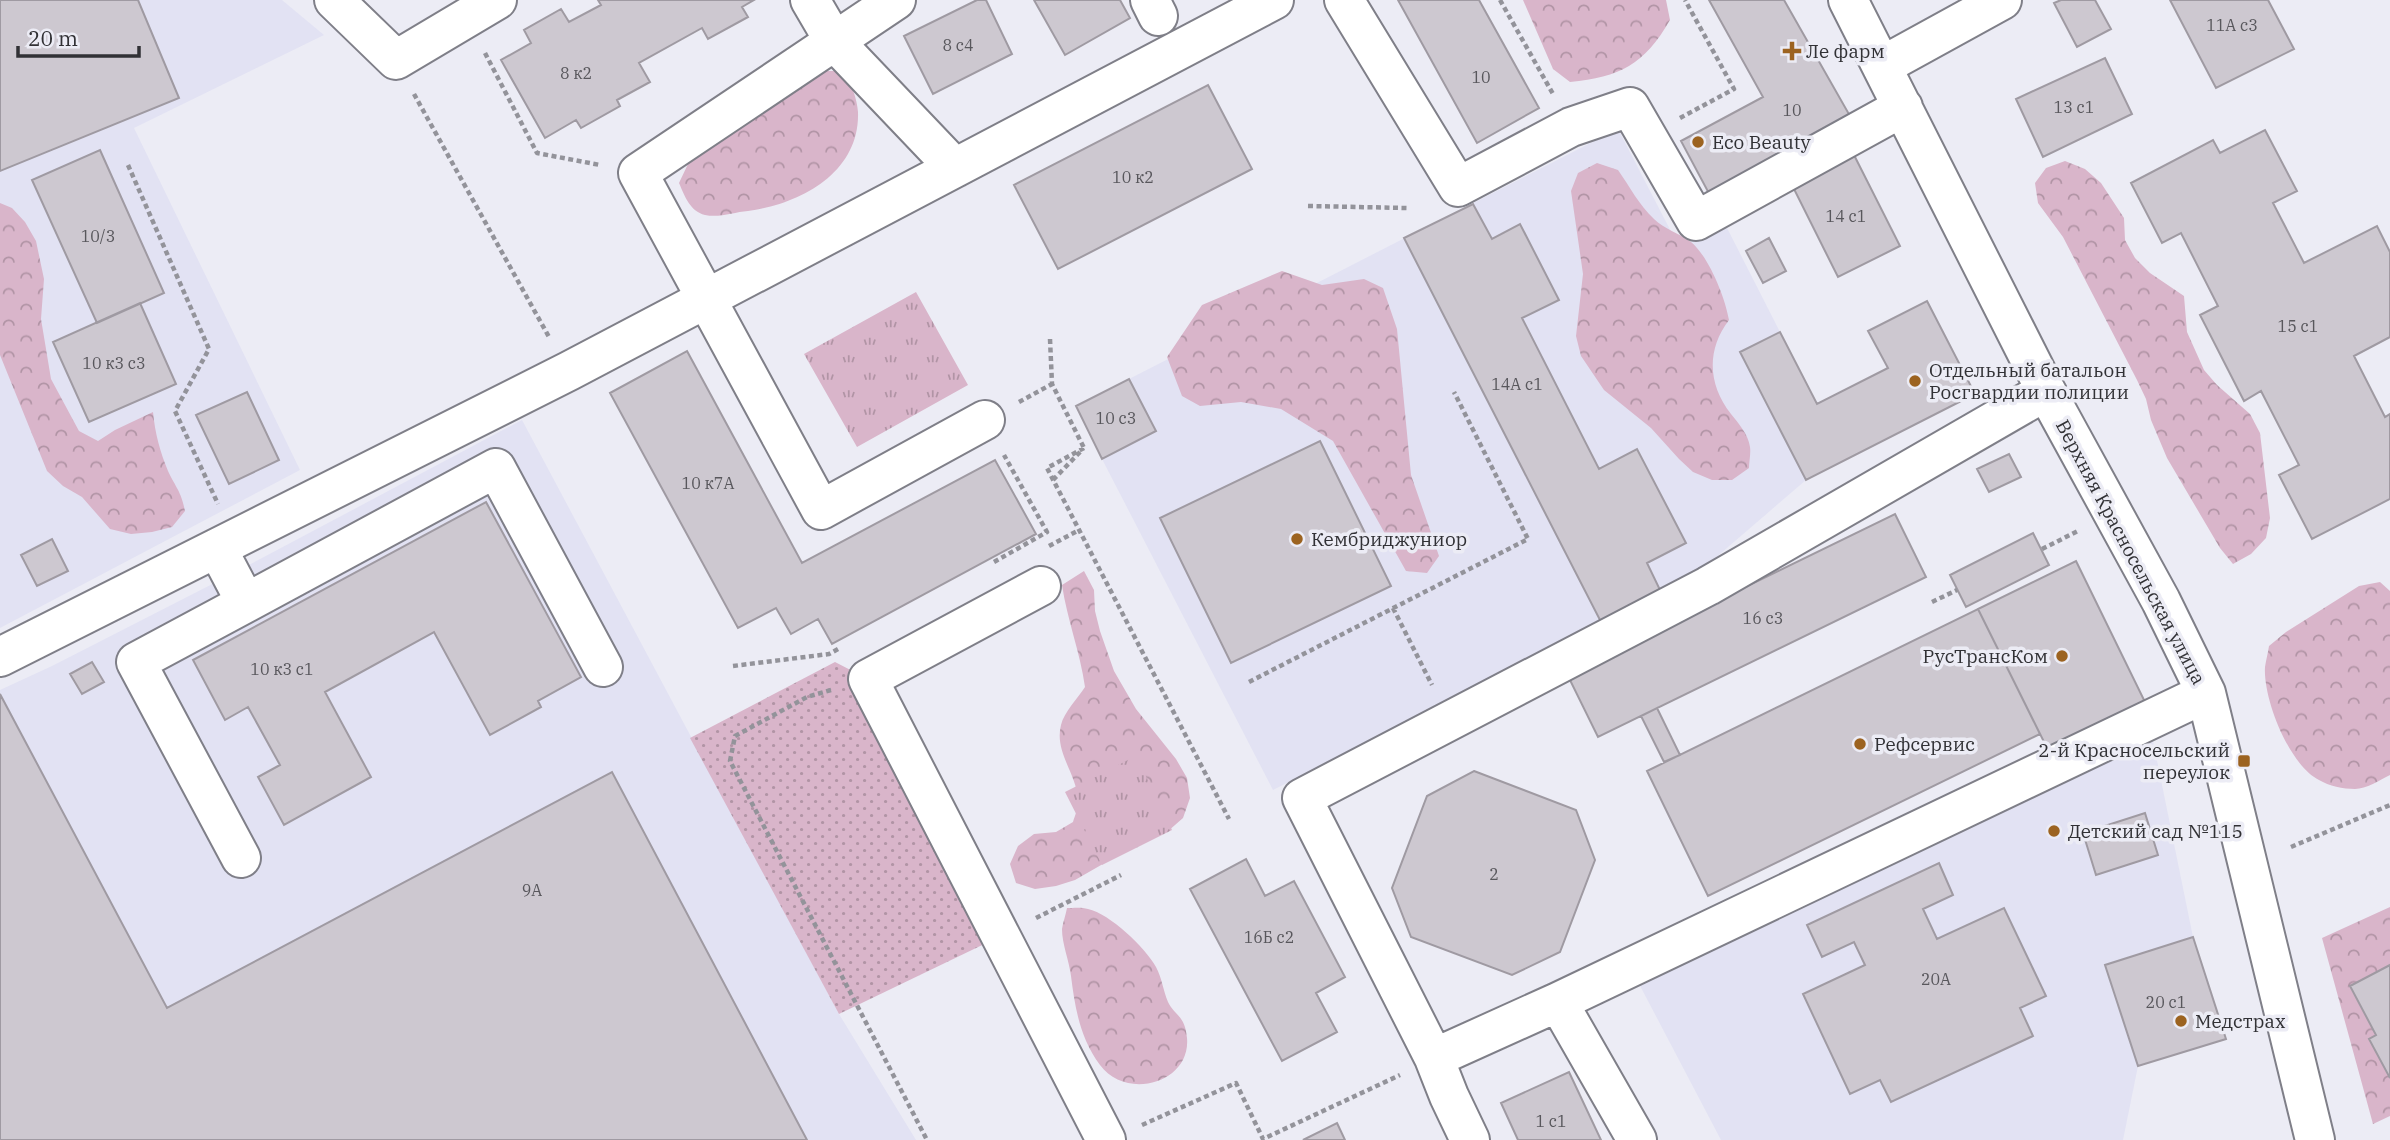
<svg xmlns="http://www.w3.org/2000/svg" width="2390" height="1140" font-family="'IBM Plex Serif',serif">
  <style>
    .built { fill: #e2e2f3 }
    .grass { fill: url(#grass-dots) }
    .forest { fill: url(#forest-crowns) }
    .park { fill: url(#park-tufts) }
    .building { fill: #cdc8d0; stroke: #9f9aa2; stroke-width: 2 }
    .lines { fill: none; stroke-linecap: round; stroke-linejoin: round }
    .minor-casing { stroke: #7f7f88; stroke-width: 42 }
    .path { stroke: #93939a; stroke-width: 4.5; stroke-dasharray: 5 3.5; stroke-linecap: butt }
    .minor { stroke: #fff; stroke-width: 38 }
    .poi-dot { fill: #9c6320; stroke: #ececf5; stroke-width: 2.5 }
    .labels { text-anchor: middle; stroke-width: 7; stroke-linejoin: round; paint-order: stroke }
    .number-label { font-size: 16px; fill: #58575c }
    .poi-label { font-size: 19px; fill: #313135; stroke: #ececf5; text-anchor: start }
    .street-label { font-size: 19px; fill: #313135; stroke: #ececf5 }
  </style>
  <defs>
    <pattern id="grass-dots" width="8" height="8" patternUnits="userSpaceOnUse" patternTransform="scale(1.75)"><rect width="8" height="8" fill="#d9b5ca"/><path d="M2 2h.1M6 6h.1" fill="none" stroke="#b194a5" stroke-width="1.8" stroke-linecap="round"/></pattern>
    <pattern id="forest-crowns" width="20" height="18" patternUnits="userSpaceOnUse" patternTransform="scale(1.75)"><rect width="20" height="18" fill="#d9b5ca"/><path d="M2 6a3 3 0 1 1 6 0M12 15a3 3 0 1 1 6 0" fill="none" stroke="#b194a5"/></pattern>
    <pattern id="park-tufts" width="24" height="20" patternUnits="userSpaceOnUse" patternTransform="scale(1.75)"><rect width="24" height="20" fill="#d9b5ca"/><path d="M3 7l-1-3M5 7V3M7 7l1-3M15 17l-1-3M17 17v-4M19 17l1-3" fill="none" stroke="#b194a5"/></pattern>
  </defs>
  <rect width="100%" height="100%" fill="#ececf5"/>
  <path class="built" d="M0,0H282L324,35L134,128L300,470L0,628Z
    M1618,129L1679,247L1725,224L1780,332L1740,352L1806,480L1699,572L1273,790L1102,459L1156,431L1129,379Z
    M522,420L839,1014L916,1140H0V690L52,666L230,575Z
    M2150,726L2193,937L2106,965L2138,1066L2123,1140H1721L1637,980Z"/>
  <path class="grass" d="M835,662L868,679L1001,936L839,1014L690,738Z"/>
  <path class="forest" d="M1523,0H1666L1670,20C1644,65 1620,77 1570,82L1553,69Z
    M825,71H845C851,84 857,98 858,112C860,173 800,204 748,211C734,212 720,218 705,215C690,211 685,197 679,183L688,164L720,136Z
    M2065,161L2085,169L2101,183L2124,218L2125,240L2135,258L2150,273L2184,296L2187,332L2204,370L2217,385L2250,414L2260,433L2270,518L2266,538L2251,554L2233,564L2220,548L2167,458L2151,420L2146,399L2137,380L2063,237L2038,203L2035,183L2046,168Z
    M1597,163L1618,170C1630,187 1639,205 1654,219C1664,229 1679,233 1691,242C1709,257 1725,297 1729,320C1706,350 1708,385 1731,414C1739,424 1748,434 1750,447C1751,453 1749,462 1749,468L1732,480H1712L1693,472L1679,459L1651,428L1604,390L1581,356L1576,336L1583,274L1571,191L1578,173Z
    M0,203L12,208L25,222L36,241L44,279L41,319L51,379L79,431L98,441L115,430L153,412C155,433 160,452 168,471C176,488 181,491 185,511L172,527L152,532L131,534L110,529L82,497L63,486L47,471L0,355Z
    M1282,271L1322,285L1364,279L1383,288L1397,329L1411,475L1439,556L1427,573L1406,571L1333,441L1281,409L1241,402L1200,406L1182,396L1167,357L1202,305Z
    M1084,571L1094,590L1095,611L1100,631L1114,671L1136,709L1176,759L1187,778L1190,798L1183,818L1167,832L1129,849L1075,880L1056,886L1035,889L1016,883L1010,864L1018,846L1034,834L1056,832L1073,822C1075,815 1079,807 1078,800C1077,774 1054,752 1061,725C1064,712 1078,698 1085,687C1080,652 1067,619 1062,585Z
    M2380,582L2390,591V775C2380,780 2366,789 2355,789C2343,789 2329,786 2319,780C2289,765 2263,699 2265,667C2266,660 2268,653 2269,646L2286,632L2359,586Z
    M2390,907V965L2350,987L2376,1035L2369,1039L2390,1078V1116L2373,1124L2322,938Z
    M1067,908C1073,908 1082,907 1088,909C1110,914 1145,947 1156,967C1162,978 1163,990 1168,1002C1174,1015 1185,1015 1187,1038C1191,1083 1126,1101 1100,1065C1080,1038 1075,1008 1071,976C1069,960 1062,944 1062,929C1063,922 1066,914 1067,908Z"/>
  <path class="park" d="M916,292L968,385L857,447L804,354Z
    M1136,756L1172,830L1102,865L1065,792Z"/>
  <path class="building" d="M0,0H138L179,98L0,171Z
    M598,0H754L742,7L748,17L708,39L702,28L639,63L650,82L617,100L620,106L581,128L576,120L545,138L501,60L531,43L524,30L561,9L569,22L601,5Z
    M977,0H986L1012,54L933,94L904,36Z
    M1034,0H1120L1130,18L1065,55Z
    M1398,0H1479L1539,108L1477,143Z
    M1709,0H1784L1854,123L1713,201L1681,141L1763,97Z
    M2061,0H2095L2111,29L2077,47L2054,3Z
    M2170,0H2268L2294,49L2216,88Z
    M2105,58L2132,114L2043,157L2016,99Z
    M1208,85L1252,169L1058,269L1014,185Z
    M2265,130L2297,191L2273,203L2304,263L2377,226L2390,252V337L2354,356L2385,417L2390,414V499L2312,539L2279,475L2299,465L2261,391L2244,401L2200,315L2218,306L2181,233L2162,243L2131,183L2213,140L2220,153Z
    M100,150L164,293L97,323L32,180Z
    M1854,155L1900,246L1838,277L1792,185Z
    M1473,204L1492,239L1520,224L1559,300L1522,318L1599,469L1637,449L1686,543L1647,563L1661,592L1601,622L1404,238Z
    M1769,238L1786,271L1763,283L1746,251Z
    M1927,301L1975,394L1806,480L1740,352L1780,332L1817,404L1888,368L1868,331Z
    M140,303L176,384L89,422L53,342Z
    M687,351L802,563L995,460L1036,534L832,644L818,619L791,634L776,608L738,628L610,393Z
    M1129,379L1156,431L1102,459L1076,406Z
    M247,392L279,460L229,484L196,415Z
    M1320,441L1391,586L1231,663L1160,518Z
    M2009,454L2021,477L1989,492L1977,469Z
    M486,502L581,677L538,701L541,707L490,735L434,632L325,692L371,777L284,825L258,777L280,765L248,707L225,720L193,660Z
    M1895,514L1926,577L1598,737L1567,674Z
    M2033,533L2049,565L1966,607L1950,575Z
    M52,539L68,571L37,586L21,555Z
    M2076,561L2145,702L2048,750L1978,609Z
    M1978,609L2040,734L1708,896L1647,771Z
    M92,662L104,682L82,694L70,674Z
    M0,694L167,1008L612,772L807,1140H0Z
    M1657,708L1680,755L1664,762L1641,716Z
    M1474,771L1576,810L1595,860L1560,952L1512,975L1411,937L1392,888L1427,796Z
    M2145,813L2158,855L2096,875L2083,833Z
    M1246,859L1265,896L1294,881L1345,977L1316,993L1337,1032L1282,1061L1190,889Z
    M1939,863L1953,895L1923,909L1937,939L2004,908L2046,996L2020,1008L2033,1036L1891,1102L1880,1080L1850,1094L1803,994L1865,965L1854,942L1822,957L1807,925Z
    M2193,937L2226,1039L2138,1066L2105,965Z
    M2390,965V1078L2369,1039L2376,1035L2350,986Z
    M1569,1072L1601,1140H1518L1501,1103Z
    M1337,1123L1345,1140H1303Z"/>
  <g class="lines">
    <g class="minor-casing">
      <path id="minor" d="M334,0L396,60L497,0
        M810,0L834,41L955,168
        M896,0L638,173L821,510L985,420
        M1150,0L1158,16
        M1344,0L1458,187L1571,127L1630,107L1696,221L1903,107
        M1848,0L2046,391L2161,601L2206,693L2315,1140
        M1882,66L2002,0
        M217,548L246,603L496,468L603,667
        M1041,586L868,679L1106,1140
        M0,657L569,371L1274,0
        M241,858L136,662L246,603
        M1558,1002L1637,1140
        M1434,1058L1558,1002L2206,693
        M1470,1140L1449,1096L1434,1058L1302,798L1708,586L2046,391"/>
    </g>
    <path class="path" d="M1500,0L1553,94
      M485,53L537,153L600,165
      M414,94L549,337
      M1680,118L1734,89L1685,0
      M128,165L209,349L175,411L218,504
      M1308,206L1407,208
      M1050,339L1052,384L1084,448
      M1019,402L1052,384
      M1084,448L1047,468L1229,819
      M1053,480L1081,451
      M1049,546L1079,530
      M2042,549L2078,531
      M994,562L1047,532L1004,455
      M1932,602L1957,590
      M1393,608L1432,685
      M733,666L829,654L840,648
      M1249,682L1528,539L1454,392
      M831,690L807,697L735,736L730,761L927,1140
      M2291,847L2390,805
      M1036,918L1121,875
      M1142,1125L1236,1083L1263,1139L1400,1075"/>
    <use href="#minor" class="minor"/>
  </g>
  <g class="poi-dot">
    <path d="M1788.5 40.5h7v7h7v7h-7v7h-7v-7h-7v-7h7z"/>
    <circle cx="1698" cy="142" r="7"/>
    <circle cx="1915" cy="381" r="7"/>
    <circle cx="1297" cy="539" r="7"/>
    <circle cx="2062" cy="656" r="7"/>
    <circle cx="1860" cy="744" r="7"/>
    <rect x="2237" y="754" width="14" height="14" rx="3.5"/>
    <circle cx="2054" cy="831" r="7"/>
    <circle cx="2181" cy="1021" r="7"/>
  </g>
  <g class="labels">
    <g class="number-label">
      <text x="2232" y="31">11А с3</text>
      <text x="958" y="51">8 с4</text>
      <text x="576" y="79">8 к2</text>
      <text x="1481" y="83">10</text>
      <text x="2074" y="113">13 с1</text>
      <text x="1792" y="116">10</text>
      <text x="1133" y="183">10 к2</text>
      <text x="1846" y="222">14 с1</text>
      <text x="98" y="242">10/3</text>
      <text x="2298" y="332">15 с1</text>
      <text x="114" y="369">10 к3 с3</text>
      <text x="1517" y="390">14А с1</text>
      <text x="1116" y="424">10 с3</text>
      <text x="708" y="489">10 к7А</text>
      <text x="1763" y="624">16 с3</text>
      <text x="282" y="675">10 к3 с1</text>
      <text x="1494" y="880">2</text>
      <text x="532" y="896">9А</text>
      <text x="1269" y="943">16Б с2</text>
      <text x="1936" y="985">20А</text>
      <text x="2166" y="1008">20 с1</text>
      <text x="1551" y="1127">1 с1</text>
    </g>
    <g class="poi-label">
      <text x="1806" y="58">Ле фарм</text>
      <text x="1712" y="149">Eco Beauty</text>
      <text x="1929" y="377">Отдельный батальон<tspan x="1929" dy="22">Росгвардии полиции</tspan></text>
      <text x="1311" y="546">Кембриджуниор</text>
      <text x="2048" y="663" text-anchor="end">РусТрансКом</text>
      <text x="1874" y="751">Рефсервис</text>
      <text x="2230" y="757" text-anchor="end">2-й Красносельский<tspan x="2230" dy="22">переулок</tspan></text>
      <text x="2068" y="838">Детский сад №115</text>
      <text x="2195" y="1028">Медстрах</text>
    </g>
    <g class="street-label">
      <text transform="translate(2131 552) rotate(62)" y="7">Верхняя Красносельская улица</text>
    </g>
  </g>
  <path d="M18 46v10h121v-10" fill="none" stroke="#313135" stroke-width="3.5"/>
  <text x="28" y="46" font-size="21" fill="#313135" stroke="#ececf5" stroke-width="5" paint-order="stroke">20 m</text>
</svg>
